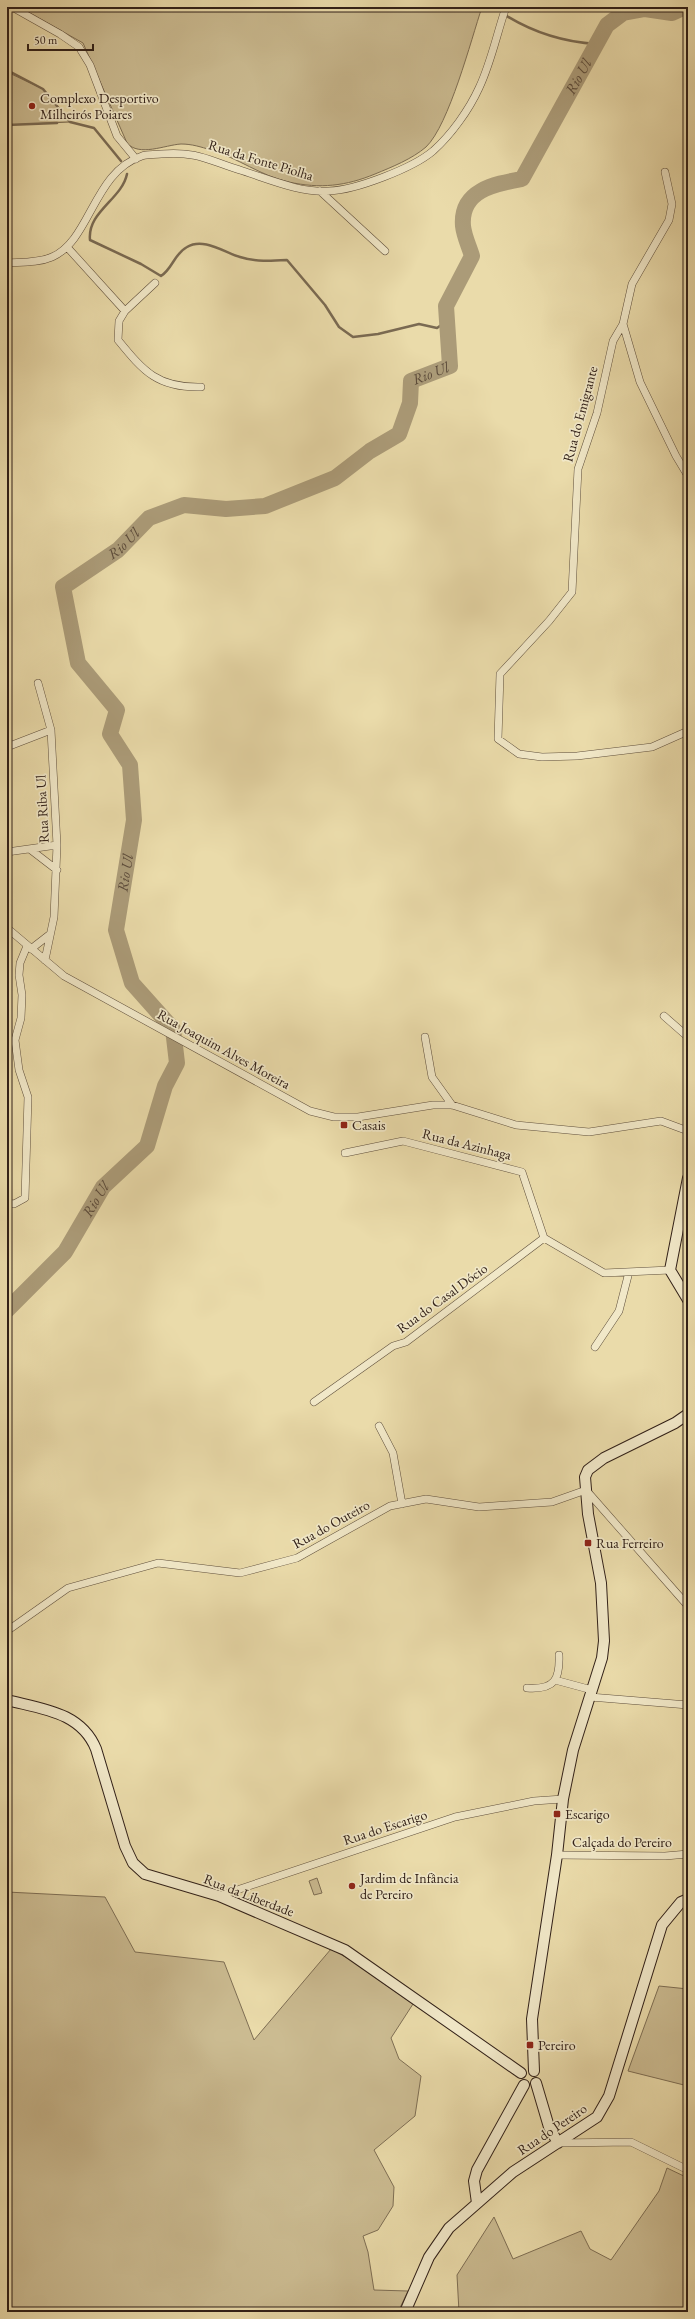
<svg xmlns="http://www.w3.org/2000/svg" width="695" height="2319" font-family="'EB Garamond',serif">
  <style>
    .green { fill: #cbbb91; stroke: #7e6e54 }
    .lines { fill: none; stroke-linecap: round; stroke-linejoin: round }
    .stream { stroke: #7a6a52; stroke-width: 2.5 }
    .river { stroke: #ab9b78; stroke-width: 16 }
    .street-casing { stroke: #5f4f3c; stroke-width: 8 }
    .secondary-casing { stroke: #312018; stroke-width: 12 }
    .street { stroke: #f1e8c8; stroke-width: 7 }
    .secondary { stroke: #f1e8c8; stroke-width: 10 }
    .poi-dot { fill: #8f2418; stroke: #f1e8c8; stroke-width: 1.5 }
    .labels { text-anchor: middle; stroke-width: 3.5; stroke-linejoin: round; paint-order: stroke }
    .poi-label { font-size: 14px; fill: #312018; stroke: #f1e8c8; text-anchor: start }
    .street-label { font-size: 14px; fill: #312018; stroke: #f1e8c8 }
    .water-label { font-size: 15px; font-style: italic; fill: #5c4b3a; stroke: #f1e8c8 }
  </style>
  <rect width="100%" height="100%" fill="#eadbaa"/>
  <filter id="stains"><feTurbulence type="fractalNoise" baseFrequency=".005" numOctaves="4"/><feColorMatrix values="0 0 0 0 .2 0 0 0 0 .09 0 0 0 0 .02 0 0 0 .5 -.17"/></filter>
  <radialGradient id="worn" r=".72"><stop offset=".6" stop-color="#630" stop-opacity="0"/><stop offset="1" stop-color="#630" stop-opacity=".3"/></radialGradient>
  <path class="green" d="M19,7H482C471,40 449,125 426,147C412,159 392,167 375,174C346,186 320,189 289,182C261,176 238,158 211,150C201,147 192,144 181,144C165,145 139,157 127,143L83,43Z
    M7,72L43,89L70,122L7,125Z
    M317,1878L322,1893L314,1895L309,1881Z
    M7,1892L105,1897L135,1952L224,1962L254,2040L331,1949L349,1959L413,2004L391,2038L399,2059L421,2076L415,2116L374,2150L394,2187L393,2206L378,2230L363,2236L368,2252L374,2290L408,2291L398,2312H7Z
    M659,1986L688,1989V2164L685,2160L684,2085L628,2071Z
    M667,2168L688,2178V2312H459L457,2275L494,2217L513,2259L581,2231L590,2249L611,2260L659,2191Z"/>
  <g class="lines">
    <path class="stream" d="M505,15C534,33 562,42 596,44
      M7,70L43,89L70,122L94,128L121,161
      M7,125L57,123
      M127,174C122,199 87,212 90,240L141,264L161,276C173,268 174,254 187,247C204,237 225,253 240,257C256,262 271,261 287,260L325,305L339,327L353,337L378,334L419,324L437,328L447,321"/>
    <path class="river" id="s1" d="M7,1310L65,1252L103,1187L147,1146L165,1086L177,1063L173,1029L132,983L116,930L134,820L130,765L110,734L117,710L78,663L63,587L118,550L149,518L184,505L226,509L265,506L335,478L370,451L399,434L410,403L411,381L450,366L446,306L472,256C469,246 464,236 463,226C460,190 495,184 522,179L607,25L623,13L645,9L672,13L685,7"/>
    <g class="street-casing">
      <path id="street" d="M12,7L60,34L79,47L90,65L117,136L136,159
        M665,172L672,204L669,220L632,284L623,324L613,341L597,413L578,469L572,592L549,621L500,674L498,739L519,754L542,757L577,756L652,747L688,731
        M320,191L385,251
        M67,247L125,311L119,321L118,340C144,372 158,388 201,387
        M7,263C22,262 38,263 52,257C91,240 93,172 142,156C147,154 155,155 161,154C199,151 209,161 243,171C271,180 301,193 329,191C356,190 413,168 433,151C451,135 469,110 479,88C491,63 497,33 506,7
        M125,311L155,283
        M623,324L640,382L676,456L688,476
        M38,683L51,730L57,845L54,917L45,960
        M7,747L51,730
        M31,850L57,870
        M7,852L57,845
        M7,928L64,976L310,1111L334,1117H358L433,1105H452L516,1125L589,1132L661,1121L688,1131
        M31,949L49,935
        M664,1016L688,1037
        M425,1037L432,1077L452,1105
        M345,1153L403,1141L522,1172L544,1238L604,1273L670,1270
        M7,1203L14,1204L25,1198L28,1097L19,1070L15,1040L21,1018L22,995L19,975L20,963L27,946
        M595,1347L619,1311L629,1272
        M314,1402L393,1346L406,1342L544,1238
        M379,1426L393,1453L402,1504
        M7,1631L68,1588L158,1563L240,1573L297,1558L390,1506L426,1499L479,1507L552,1502L586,1490L688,1606
        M555,1680L592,1690
        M527,1688C555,1690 560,1679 559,1655
        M590,1697L688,1705
        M557,1855L665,1856L688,1854
        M219,1896L455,1817L534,1801L563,1799
        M558,2143L631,2142L688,2170"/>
    </g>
    <g class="secondary-casing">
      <path id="secondary" d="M688,1178L670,1270L688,1300
        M7,1700C42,1709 81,1712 96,1749L125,1846L133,1863L145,1874L219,1896L345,1950L521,2073
        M534,2071L532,2019L557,1855L563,1799L573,1750L602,1658L604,1641L601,1583L588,1514L585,1477L588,1470L604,1458L675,1423L688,1414
        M536,2083L549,2127L558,2143
        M477,2203L474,2181L477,2170L524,2085
        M405,2312L429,2257L449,2228L513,2172L597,2117L609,2096L662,1925L681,1902L688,1899"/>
    </g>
    <use href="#street" class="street"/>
    <use href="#secondary" class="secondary"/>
  </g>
  <g class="poi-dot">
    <circle cx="32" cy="106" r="4"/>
    <rect x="340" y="1121" width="8" height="8" rx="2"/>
    <rect x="584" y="1539" width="8" height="8" rx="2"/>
    <rect x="553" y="1810" width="8" height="8" rx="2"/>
    <circle cx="352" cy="1886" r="4"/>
    <rect x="526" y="2041" width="8" height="8" rx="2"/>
  </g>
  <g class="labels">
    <g class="poi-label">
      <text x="40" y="103">Complexo Desportivo<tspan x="40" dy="16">Milheirós Poiares</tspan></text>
      <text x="352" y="1130">Casais</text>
      <text x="596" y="1548">Rua Ferreiro</text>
      <text x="565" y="1819">Escarigo</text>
      <text x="360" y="1883">Jardim de Infância<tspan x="360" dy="16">de Pereiro</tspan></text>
      <text x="538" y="2050">Pereiro</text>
    </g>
    <g class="street-label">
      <text transform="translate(261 160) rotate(17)" y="5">Rua da Fonte Piolha</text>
      <text transform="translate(580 414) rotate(-75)" y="5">Rua do Emigrante</text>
      <text transform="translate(42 809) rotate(-93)" y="5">Rua Riba Ul</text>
      <text transform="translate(224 1049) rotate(29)" y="5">Rua Joaquim Alves Moreira</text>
      <text transform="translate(467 1144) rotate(14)" y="5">Rua da Azinhaga</text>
      <text transform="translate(442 1298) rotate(-36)" y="5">Rua do Casal Dócio</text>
      <text transform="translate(331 1524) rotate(-29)" y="5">Rua do Outeiro</text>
      <text transform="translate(385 1827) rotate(-18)" y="5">Rua do Escarigo</text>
      <text x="622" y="1847">Calçada do Pereiro</text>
      <text transform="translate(249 1895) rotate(21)" y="5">Rua da Liberdade</text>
      <text transform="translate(552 2129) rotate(-34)" y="5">Rua do Pereiro</text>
    </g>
    <g class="water-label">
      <text dy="5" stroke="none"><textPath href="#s1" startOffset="1653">Rio Ul</textPath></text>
      <text dy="5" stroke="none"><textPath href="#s1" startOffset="1283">Rio Ul</textPath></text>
      <text dy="5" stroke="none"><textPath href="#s1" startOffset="899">Rio Ul</textPath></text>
      <text dy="5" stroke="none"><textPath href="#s1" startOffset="515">Rio Ul</textPath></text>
      <text dy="5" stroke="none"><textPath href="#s1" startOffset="143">Rio Ul</textPath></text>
    </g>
  </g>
  <rect width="695" height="2319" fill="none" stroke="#eadbaa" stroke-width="24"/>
  <rect x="8" y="8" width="679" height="2303" fill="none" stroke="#312018" stroke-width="2"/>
  <rect x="12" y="12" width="671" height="2295" fill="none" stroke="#312018"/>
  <path d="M28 44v6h65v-6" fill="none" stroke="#312018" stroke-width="2"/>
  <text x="34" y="44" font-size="12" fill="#312018" stroke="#f1e8c8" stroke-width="3" paint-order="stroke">50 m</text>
  <rect width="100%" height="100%" filter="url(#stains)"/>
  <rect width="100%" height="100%" fill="url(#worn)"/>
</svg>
